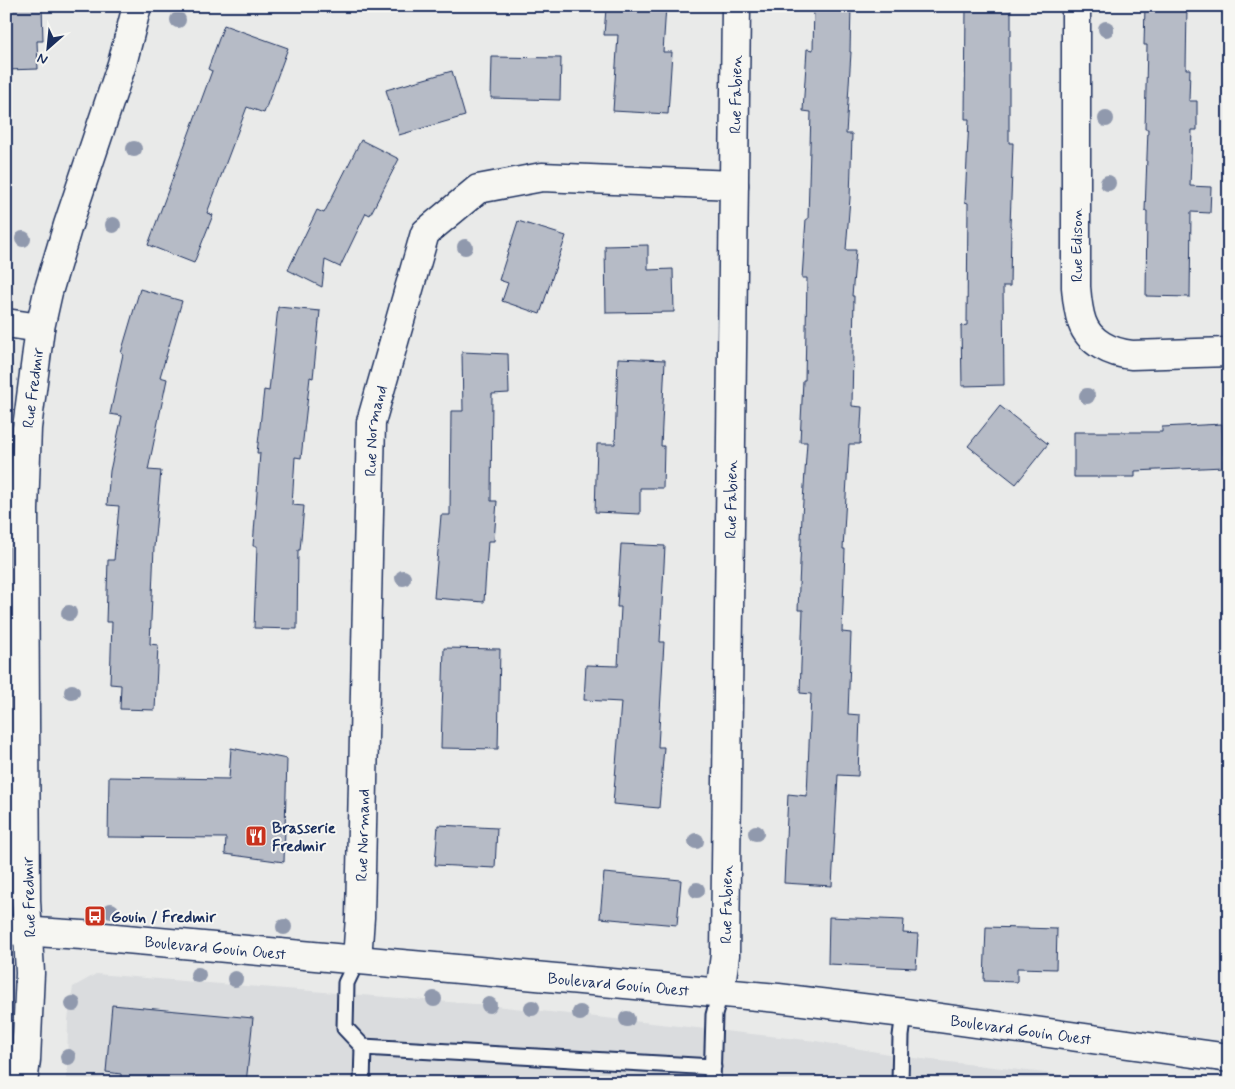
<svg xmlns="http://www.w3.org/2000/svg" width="1235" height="1089" font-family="Mynerve,sans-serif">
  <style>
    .built { fill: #dadcde }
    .building { fill: #b6bbc6; stroke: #1b2f5e }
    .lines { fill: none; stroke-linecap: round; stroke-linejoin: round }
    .service-casing { stroke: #1b2f5e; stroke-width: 19 }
    .minor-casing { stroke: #1b2f5e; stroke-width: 31 }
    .tertiary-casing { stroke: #1b2f5e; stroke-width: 31 }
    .service { stroke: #f6f6f2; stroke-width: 15 }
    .minor { stroke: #f6f6f2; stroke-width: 28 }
    .tertiary { stroke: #f6f6f2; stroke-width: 28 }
    .tree { fill: #9099ad }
    .labels { text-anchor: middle; stroke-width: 4; stroke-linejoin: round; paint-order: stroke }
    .street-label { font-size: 16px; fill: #1b2f5e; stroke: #f6f6f2 }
    .poi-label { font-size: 16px; font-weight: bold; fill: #1b2f5e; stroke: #f6f6f2; text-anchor: start }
  </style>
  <rect width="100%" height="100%" fill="#e9eae9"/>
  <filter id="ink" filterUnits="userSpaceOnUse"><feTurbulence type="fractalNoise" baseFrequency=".02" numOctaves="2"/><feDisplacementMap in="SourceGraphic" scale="10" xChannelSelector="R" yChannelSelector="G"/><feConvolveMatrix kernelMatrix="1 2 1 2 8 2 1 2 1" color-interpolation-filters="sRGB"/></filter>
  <g filter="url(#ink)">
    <path class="built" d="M96,974L487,1005L816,1041L905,1057L1133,1083H66L67,1075L68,1020L73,987Z"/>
    <path class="building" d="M6,6H42L43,41H37L38,69L6,70Z
      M616,6H666L663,52H672L668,114L613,111L618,35H604L606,8L616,9Z
      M814,6H851L850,52H851L846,134H852L850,198L846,250H856L852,296H854L852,406L862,407L860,444H849L843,549H845L842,632L851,633L848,714L860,715L858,776L838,775L832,886L784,883L788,794L807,796L811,694L800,693L803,610H798L802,516L807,442H800L803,380H805L807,278H802L806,219H808L811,112L803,111L807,49L813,50Z
      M966,6H1011V36H1009V143H1013L1010,226H1011L1010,286H1003L1004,385L962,386L961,326L967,325L968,203L965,202L969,119H965Z
      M1145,6H1187L1186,69H1190L1189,101H1197V130H1192L1190,186L1211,187L1210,213L1191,212L1190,297L1146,296L1147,211H1145L1148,129H1145L1147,45H1144Z
      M224,25L288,48L264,113L247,107L207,213L213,215L194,263L148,245L212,71L208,69Z
      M492,57L561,58L560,100L491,98Z
      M452,71L465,116L399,135L386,90Z
      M361,140L399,159L370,215L366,213L340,267L325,260L322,287L288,270L317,210L324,213Z
      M518,221L566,236L540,314L502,301L508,283L499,280Z
      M648,245V270L673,269L674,312L606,313L605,246Z
      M140,289L182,301L160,377L167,379L148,470L161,471L154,547L150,644L158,645L155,710L120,709L121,685L110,684L112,622H106L108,560H114L119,506L107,505L110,471L122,416L110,414L123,354L121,353Z
      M278,307L320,311L313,378L310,377L301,458L295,457L292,505L304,506L300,550H298L297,629L254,628L257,546H253L260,453H257L264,390L269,391Z
      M462,352L508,354L509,393L492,394L491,501H497L494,541H488L484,602L434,598L441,515H450L451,411H463Z
      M618,358L665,360L661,446H664L663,488H640V514L595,512L597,444H615Z
      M1000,406L1048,444L1016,484L968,446Z
      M1222,424L1224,467L1135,471V477H1074V432H1162V427Z
      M621,544L665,546L660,642H664L658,747H664L659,808L613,804L621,702L584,700L586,665L618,666L621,607H617Z
      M444,648L500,649L498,749L441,748Z
      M231,748L287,759L284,862L225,854L226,838L108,837L109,777L229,779Z
      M438,825L497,828L495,868L435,865Z
      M604,873L681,880L677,925L600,918Z
      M829,917L904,920L903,933L918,934L916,968L828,964Z
      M986,927L1057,929L1056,969L1017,968V982L984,981Z
      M112,1005L253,1018L246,1083H121V1074L106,1072Z"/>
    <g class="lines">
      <g class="service-casing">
        <path id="service" d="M357,960L346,983L345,1028L363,1047L362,1083
          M363,1047L713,1067
          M712,1083L714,1015L720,993
          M900,1083L901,1036L904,1013"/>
      </g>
      <g class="minor-casing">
        <g id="minor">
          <path d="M1076,6V287C1077,299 1078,311 1082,322C1089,343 1112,353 1132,355L1229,352"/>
          <path d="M6,323L40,328"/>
          <path id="s1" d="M357,960L360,917L371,422L425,233L478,189L542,177L734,185"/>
          <path id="s2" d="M720,993L725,955L736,6"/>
          <path id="s3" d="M23,1083L26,1060L30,973L26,900L25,718L24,510L27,428L40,328L48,292L68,225L122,64L137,6"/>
        </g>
      </g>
      <g class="tertiary-casing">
        <g id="tertiary">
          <path id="s4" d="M6,930L82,935L778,998L904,1013L1229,1058"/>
        </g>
      </g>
      <use href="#service" class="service"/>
      <use href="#minor" class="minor"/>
      <use href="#tertiary" class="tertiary"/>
    </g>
    <g class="tree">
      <circle cx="178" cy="20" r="8"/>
      <circle cx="1106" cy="29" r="8"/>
      <circle cx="1106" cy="119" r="8"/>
      <circle cx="134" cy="149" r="8"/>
      <circle cx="1108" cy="183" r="8"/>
      <circle cx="113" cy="225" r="8"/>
      <circle cx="23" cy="239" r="8"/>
      <circle cx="465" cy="247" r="8"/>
      <circle cx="1087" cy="396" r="8"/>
      <circle cx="403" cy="578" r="8"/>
      <circle cx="69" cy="613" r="8"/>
      <circle cx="72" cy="692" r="8"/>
      <circle cx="756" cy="833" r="8"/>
      <circle cx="696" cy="841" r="8"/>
      <circle cx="697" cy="890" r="8"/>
      <circle cx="111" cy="911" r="8"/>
      <circle cx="284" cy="927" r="8"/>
      <circle cx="198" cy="975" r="8"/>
      <circle cx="235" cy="979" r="8"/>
      <circle cx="434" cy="999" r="8"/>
      <circle cx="73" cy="1004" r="8"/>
      <circle cx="489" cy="1005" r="8"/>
      <circle cx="532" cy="1008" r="8"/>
      <circle cx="580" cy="1013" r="8"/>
      <circle cx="627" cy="1019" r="8"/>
      <circle cx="68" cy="1057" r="8"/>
    </g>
  </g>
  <defs>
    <g id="restaurant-square" transform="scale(1.125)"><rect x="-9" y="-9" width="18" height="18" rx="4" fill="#c8321e" stroke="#f6f6f2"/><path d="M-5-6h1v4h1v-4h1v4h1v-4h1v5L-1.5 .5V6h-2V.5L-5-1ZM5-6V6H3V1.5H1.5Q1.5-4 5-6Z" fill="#fff"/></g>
    <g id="bus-square" transform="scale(1.125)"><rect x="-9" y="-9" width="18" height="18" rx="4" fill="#c8321e" stroke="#f6f6f2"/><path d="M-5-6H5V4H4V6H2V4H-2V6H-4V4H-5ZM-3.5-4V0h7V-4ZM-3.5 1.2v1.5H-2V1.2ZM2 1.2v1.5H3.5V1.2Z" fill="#fff"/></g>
  </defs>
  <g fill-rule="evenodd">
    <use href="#restaurant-square" x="256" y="836"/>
    <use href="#bus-square" x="95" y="916"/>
  </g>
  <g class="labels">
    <g class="street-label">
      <text dy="6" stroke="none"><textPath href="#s2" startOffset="899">Rue Fabien</textPath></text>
      <text transform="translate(1076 245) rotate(-90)" y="6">Rue Edison</text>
      <text dy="6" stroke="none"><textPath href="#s3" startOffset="696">Rue Fredmir</textPath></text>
      <text dy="6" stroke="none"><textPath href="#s1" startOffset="530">Rue Normand</textPath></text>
      <text dy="6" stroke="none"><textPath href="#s2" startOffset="494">Rue Fabien</textPath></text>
      <text dy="6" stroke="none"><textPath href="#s1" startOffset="125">Rue Normand</textPath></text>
      <text transform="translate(28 897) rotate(-92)" y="6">Rue Fredmir</text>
      <text dy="6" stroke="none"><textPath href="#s2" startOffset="89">Rue Fabien</textPath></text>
      <text dy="6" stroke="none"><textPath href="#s4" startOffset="210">Boulevard Gouin Ouest</textPath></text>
      <text dy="6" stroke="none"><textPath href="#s4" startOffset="615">Boulevard Gouin Ouest</textPath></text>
      <text dy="6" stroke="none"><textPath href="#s4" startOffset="1020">Boulevard Gouin Ouest</textPath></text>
    </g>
    <g class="poi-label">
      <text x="272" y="833">Brasserie<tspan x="272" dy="18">Fredmir</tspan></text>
      <text x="111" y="922">Gouin / Fredmir</text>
    </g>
  </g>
  <rect width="1235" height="1089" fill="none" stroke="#f6f6f2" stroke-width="25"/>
  <rect x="12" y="12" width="1210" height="1064" fill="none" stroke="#1b2f5e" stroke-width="2" filter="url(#ink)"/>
  <g transform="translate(48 48) rotate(207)" stroke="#f6f6f2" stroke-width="4" paint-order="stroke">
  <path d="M0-4L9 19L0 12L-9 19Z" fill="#1b2f5e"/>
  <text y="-8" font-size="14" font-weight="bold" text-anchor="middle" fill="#1b2f5e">N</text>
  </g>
</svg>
